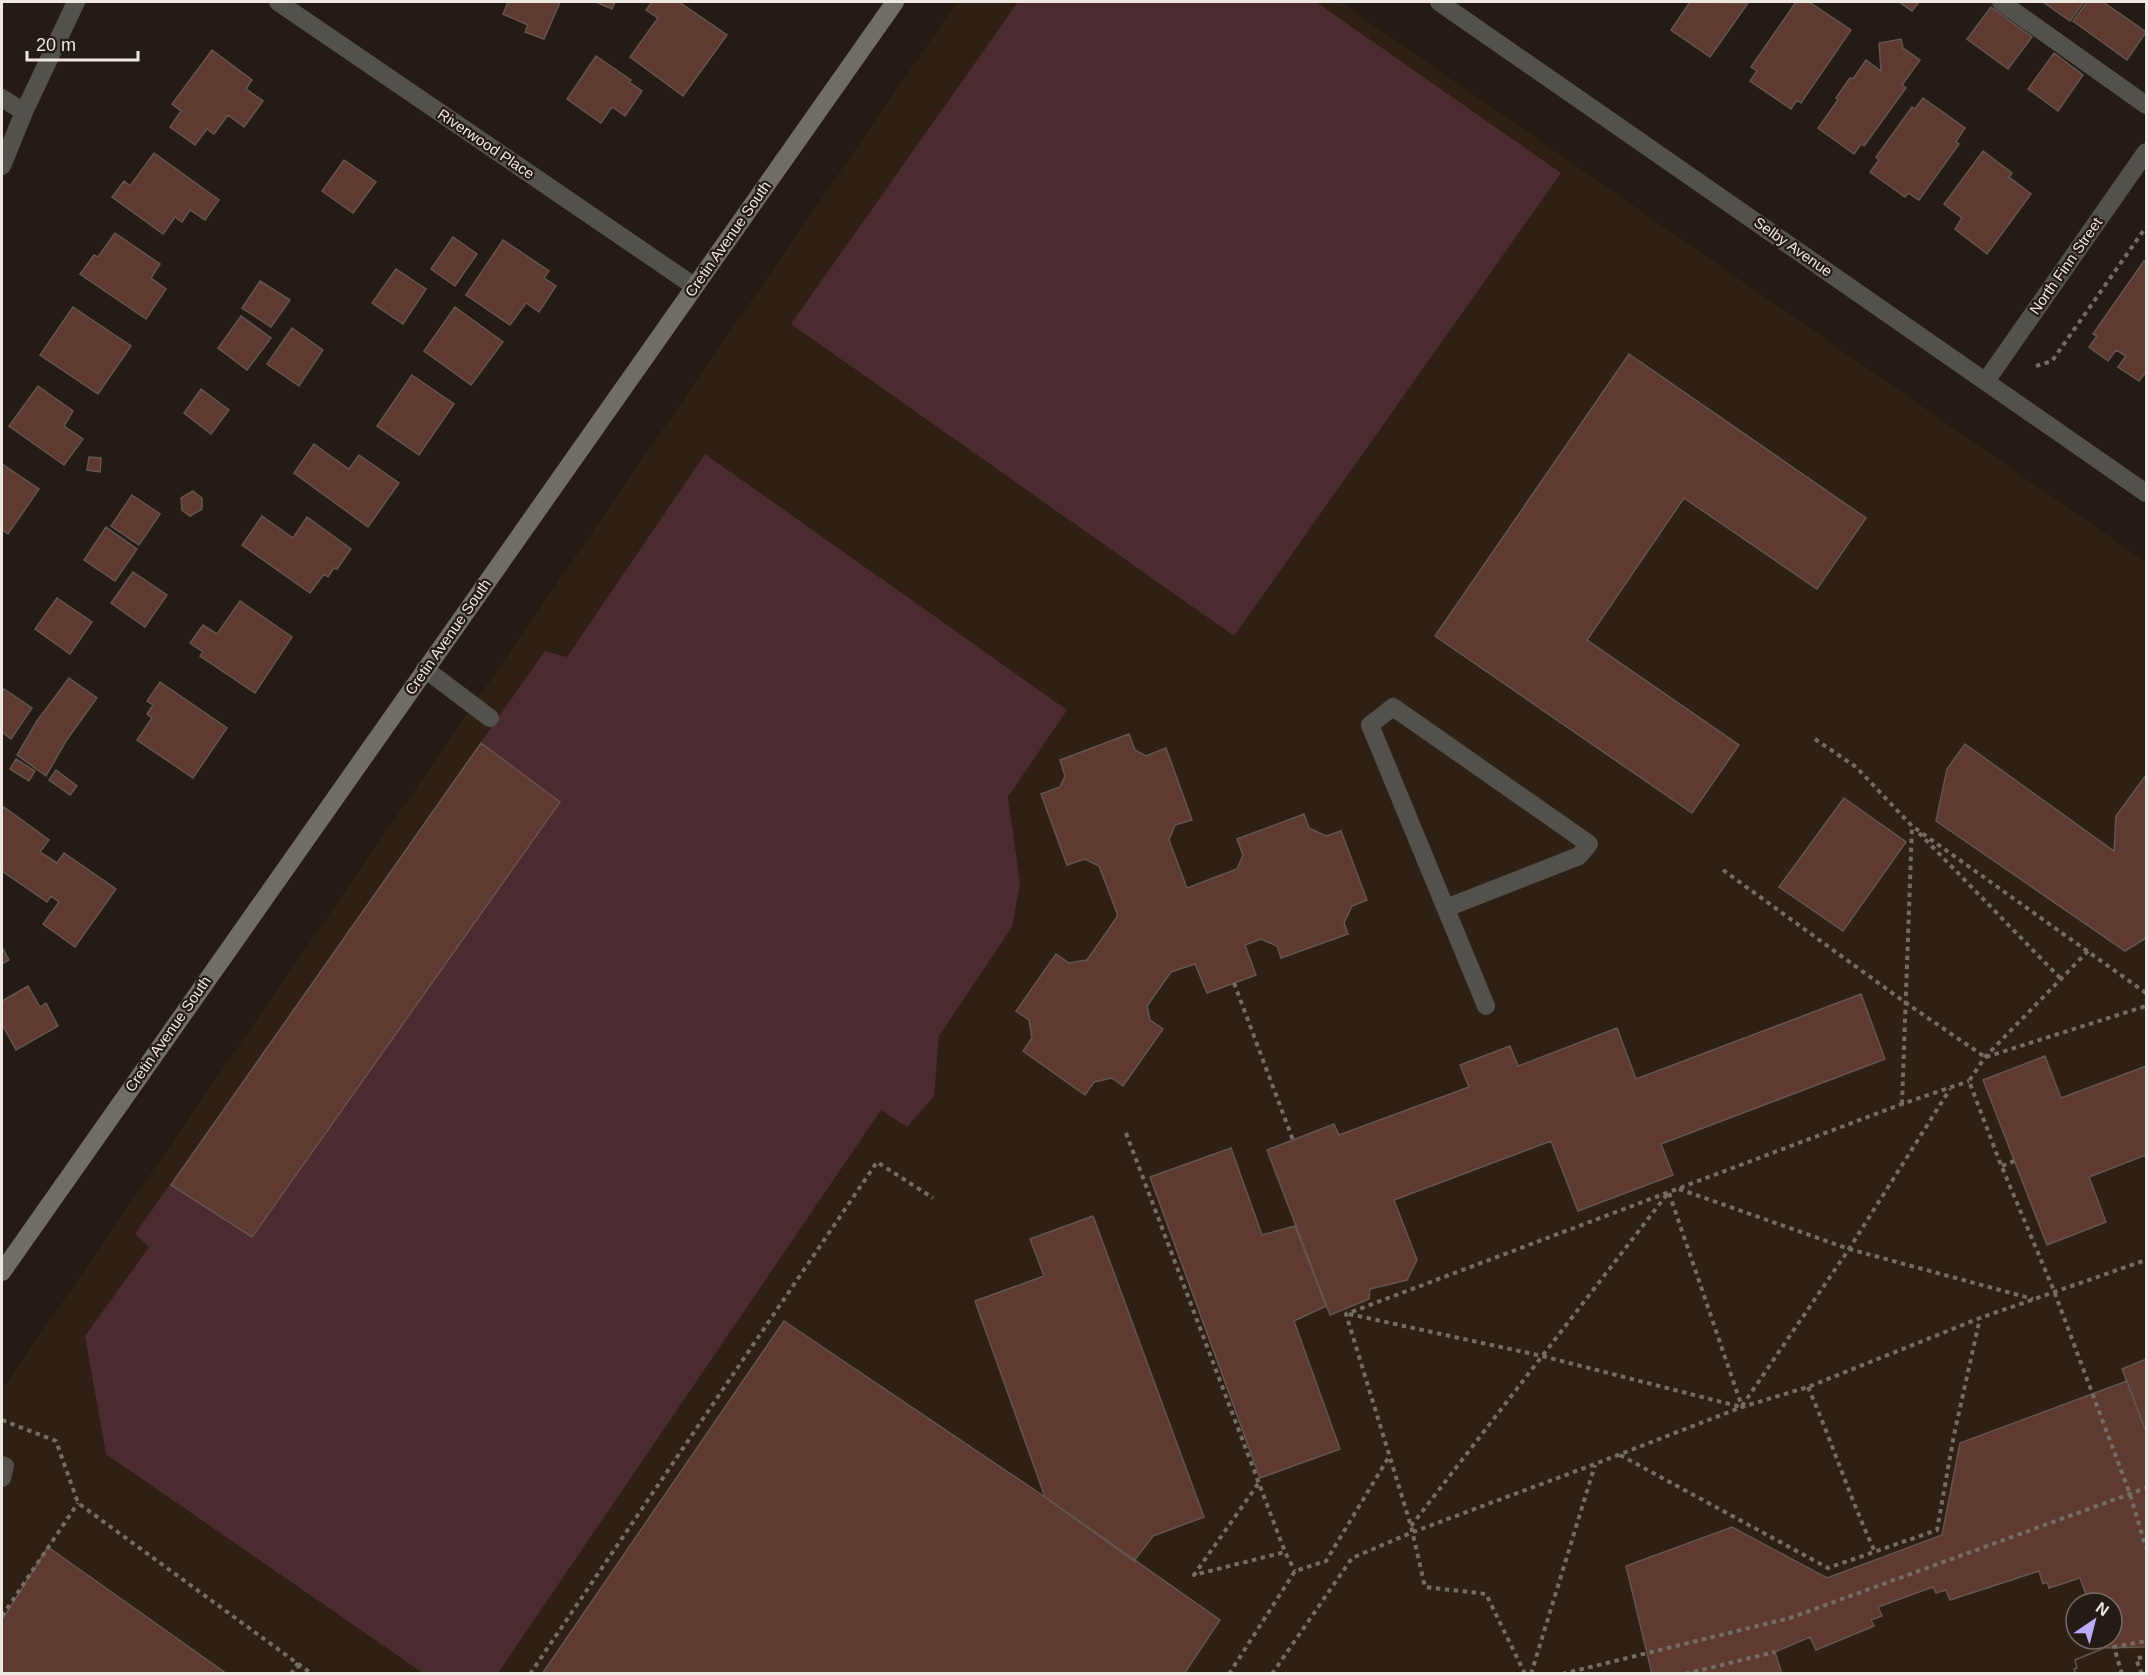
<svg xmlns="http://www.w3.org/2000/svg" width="2148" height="1675" font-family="Helvetica,sans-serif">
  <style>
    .built { fill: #2e2014; fill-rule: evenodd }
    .green { fill: #4b2b2f }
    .building { fill: #5e3a30; stroke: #635551; stroke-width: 1.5; fill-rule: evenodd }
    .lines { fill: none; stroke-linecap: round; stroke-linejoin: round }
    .path { stroke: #746d66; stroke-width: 4; stroke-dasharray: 4.5 4.5; stroke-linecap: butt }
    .lane { stroke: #53514b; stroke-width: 18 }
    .street { stroke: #53514b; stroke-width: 18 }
    .secondary { stroke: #706d65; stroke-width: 18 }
    .labels { text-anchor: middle; stroke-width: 4.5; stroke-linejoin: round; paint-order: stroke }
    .street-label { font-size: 15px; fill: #ede7e2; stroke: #241c14 }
  </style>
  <rect width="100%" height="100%" fill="#241c14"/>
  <path class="built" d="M957,2H1340L2146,562V1673L2,1674V1390ZM2076,1603H2112V1639H2076Z"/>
  <path class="green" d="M1018,2H1316L1561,173L1234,636L791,324Z
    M705,454L1067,710L1008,797L1020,883L1012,927L939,1036L934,1096L907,1127L881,1110L498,1673H423L106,1454L85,1336L149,1247L135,1234L545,651L567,657Z"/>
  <path class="building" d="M508,2H560L544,39L525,32L528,25L503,14Z
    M596,2H615L612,9Z
    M652,2H679L727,35L683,96L630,57L658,18L646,10Z
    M1690,2L1748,3L1710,57L1671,30Z
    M1796,2H1809L1851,30L1801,103L1797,100L1791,109L1750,81L1757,71L1751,67Z
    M1899,2H1919L1912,11Z
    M2043,2H2084L2070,21Z
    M2087,2H2103L2146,32L2127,60L2073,21Z
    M1991,7L2032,37L2008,69L1967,39Z
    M1901,39L1903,48L1920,60L1902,85L1906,88L1864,146L1861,144L1854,154L1818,128L1838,100L1836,98L1850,78L1853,79L1866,60L1881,71L1879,43Z
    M212,50L252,80L246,89L263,101L244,127L228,115L214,134L207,129L195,145L170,127L181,111L172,104Z
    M2054,53L2083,75L2058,111L2028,89Z
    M596,56L631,80L629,82L642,91L625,116L612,107L601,123L567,99Z
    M1923,98L1965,128L1956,142L1959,144L1919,200L1908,193L1905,197L1870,172L1879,160L1876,157L1912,107L1915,109Z
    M1983,151L2012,173L2009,177L2031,194L1987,254L1955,229L1962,218L1944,204Z
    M154,153L219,200L205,220L190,210L182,222L175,217L163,234L112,197L124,181L130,186Z
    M344,160L376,182L353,213L322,191Z
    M115,233L160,264L151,278L166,289L146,319L80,274L94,255L98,257Z
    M453,237L477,254L455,286L431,269Z
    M503,240L549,271L544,278L556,286L539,312L526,303L510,325L466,295Z
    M2144,261L2146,263V372L2139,381L2118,367L2126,356L2116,350L2108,361L2089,347L2097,336L2093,334Z
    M396,269L426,289L403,324L372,303Z
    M260,281L290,300L271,327L242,308Z
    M73,307L131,346L98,394L40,355Z
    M455,307L503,342L471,385L424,351Z
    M241,316L271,338L247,370L218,348Z
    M292,328L323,350L299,386L267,364Z
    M1629,354L1866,518L1817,589L1684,498L1587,640L1739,745L1692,813L1435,636Z
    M412,375L454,404L419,455L377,426Z
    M38,386L73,411L64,426L83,439L64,465L9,426Z
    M201,389L229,410L211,434L184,413Z
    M314,444L349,469L359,455L399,483L368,527L294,473Z
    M89,457L101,458L100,472L87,470Z
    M2,464L39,489L8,534L2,530Z
    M193,491L202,498V509L190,516L182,510L181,498Z
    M132,495L160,514L139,545L111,526Z
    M262,516L293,538L307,517L351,549L337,569L334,568L328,577L324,574L310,593L242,545Z
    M106,527L137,549L115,581L84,560Z
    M133,572L167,595L145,627L111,603Z
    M57,598L92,622L70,654L35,629Z
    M240,601L292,637L255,693L200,656L203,652L190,643L203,625L217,634Z
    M69,678L97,698L66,741L46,776L17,755L37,721Z
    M160,682L227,728L193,778L137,740L152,718L147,714L153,705L147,701Z
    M4,689L32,708L11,739L2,732V693Z
    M1129,734L1135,750L1146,756L1166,748L1192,820L1175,825L1169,840L1187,888L1237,869L1243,855L1237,839L1304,814L1309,828L1326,836L1341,831L1367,900L1352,906L1344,923L1348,934L1281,958L1277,946L1261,939L1245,945L1256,975L1207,993L1195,964L1171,972L1147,1006L1150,1020L1163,1029L1123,1086L1112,1078L1094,1082L1085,1095L1023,1051L1032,1038L1029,1020L1016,1011L1056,954L1069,963L1087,960L1117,917V913L1099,866L1085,859L1067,865L1041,794L1060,787L1065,776L1060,760Z
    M481,743L560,802L252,1237L171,1185Z
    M1965,744L2114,851L2116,816L2146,775V938L2125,951L1936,821L1947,769Z
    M16,759L35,771L29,781L10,769Z
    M56,770L77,786L70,795L49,780Z
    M1844,798L1906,842L1843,931L1779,887Z
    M4,807L49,840L40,852L57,863L64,853L116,889L75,947L43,924L59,902L51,896L47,902L2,871V810Z
    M2,947L9,960L2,964Z
    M28,986L40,1007L46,1003L58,1026L16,1050L2,1024V1001Z
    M1861,994L1885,1059L1661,1144L1673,1175L1578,1211L1551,1141L1394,1200L1417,1260L1407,1280L1370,1289L1369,1299L1330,1315L1267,1150L1334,1124L1339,1135L1469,1087L1460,1065L1510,1046L1518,1066L1617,1028L1636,1079Z
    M2045,1056L2061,1098L2146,1066V1155L2089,1177L2106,1222L2047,1245L1983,1080Z
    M1231,1148L1262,1235L1295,1226L1326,1306L1294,1321L1340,1449L1260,1478L1150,1177Z
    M1093,1216L1204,1517L1153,1536L1134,1561L1045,1497L975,1301L1044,1276L1030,1239Z
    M784,1321L1045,1497L1220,1620L1184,1674H542Z
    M2146,1359V1432L2122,1369Z
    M2127,1381L2146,1432V1647L2104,1648L2075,1660L2077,1668L2074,1669L2076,1674H1652L1626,1566L1732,1527L1827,1578L1942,1535L1960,1443ZM2076,1603H2112V1639H2076Z
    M48,1547L227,1674H2V1620Z
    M2039,1571L2043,1584L2047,1582L2049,1588L2080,1578L2089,1603H2076V1639H2101L2104,1648L2075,1660L2077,1668L2074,1669L2076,1674H1782L1775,1652L1810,1637L1816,1650L1874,1626L1871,1620L1882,1616L1878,1607L1933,1587L1936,1593L1946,1590L1950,1600Z"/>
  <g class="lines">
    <path class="path" d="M2036,366L2052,361L2146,227
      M1815,739L1856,767L1912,826L2146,993
      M1919,833L2061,979
      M1723,870L1906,1003L1985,1057
      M2088,951L1985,1057L1969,1081L1999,1160L2054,1291L2130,1494L2146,1548
      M1234,983L1293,1140
      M1986,1057L2146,1006
      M1902,1104L1912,826
      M1126,1133L1285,1552L1295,1571
      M2002,1166L2014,1161
      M1679,1189L1849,1249L2033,1299
      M1669,1193L1742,1407
      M1349,1314L1542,1356L1741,1407
      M1808,1387C1832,1442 1850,1498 1875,1552
      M1742,1406L1849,1249L1950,1089
      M2,1420L56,1441L78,1503L312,1674
      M1620,1455L1828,1568L1937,1530L1954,1435L1980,1318
      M1258,1484L1194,1575L1285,1552
      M1411,1526L1668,1193
      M2,1616L78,1503
      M298,1664L299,1674
      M291,1674L298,1663
      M530,1674L877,1162L933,1198
      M1229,1674L1295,1571L1326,1561L1390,1455
      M1272,1674L1352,1558L1413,1532L1595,1464L1742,1407L1808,1387L1980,1318L2146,1260
      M1525,1674L1486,1594L1425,1587L1411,1526L1346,1314L1902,1104L1969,1081
      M1531,1674L1595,1465
      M1562,1674L1790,1618L2146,1488
      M1685,1674L1775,1652
      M2122,1674L2114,1647L2146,1641
      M2142,1674L2136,1659L2146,1656"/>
    <path class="lane" d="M2001,2L2146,105
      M425,669L490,718
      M1446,908L1579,856L1589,844L1393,707L1370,725L1486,1006
      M2,1465L5,1466L2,1478"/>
    <path class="street" d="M278,2L694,286
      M1439,2L2146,493
      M2,98L24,112
      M2,166L24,112L76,2
      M1986,381L2146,152"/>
    <path class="secondary" d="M2,1272L895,2"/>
  </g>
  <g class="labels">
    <g class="street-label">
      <text transform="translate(486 144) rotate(34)" y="5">Riverwood Place</text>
      <text transform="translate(728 239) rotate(-55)" y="5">Cretin Avenue South</text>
      <text transform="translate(1793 247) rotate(35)" y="5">Selby Avenue</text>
      <text transform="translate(2066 266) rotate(-55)" y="5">North Finn Street</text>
      <text transform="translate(448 637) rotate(-55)" y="5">Cretin Avenue South</text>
      <text transform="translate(168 1034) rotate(-55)" y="5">Cretin Avenue South</text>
    </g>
  </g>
  <rect width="2148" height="1675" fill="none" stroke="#ede7e2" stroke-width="6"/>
  <g transform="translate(2094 1621) rotate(35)"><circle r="28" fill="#241c14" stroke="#746d66" stroke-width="1.5"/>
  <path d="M0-4.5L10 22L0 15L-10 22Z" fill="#b9abf7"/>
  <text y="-9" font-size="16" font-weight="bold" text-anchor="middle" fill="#ede7e2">N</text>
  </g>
  <path d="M27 51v9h111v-9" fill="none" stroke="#ede7e2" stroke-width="3"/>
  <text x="36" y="51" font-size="18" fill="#ede7e2" stroke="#241c14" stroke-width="4.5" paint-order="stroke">20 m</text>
</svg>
